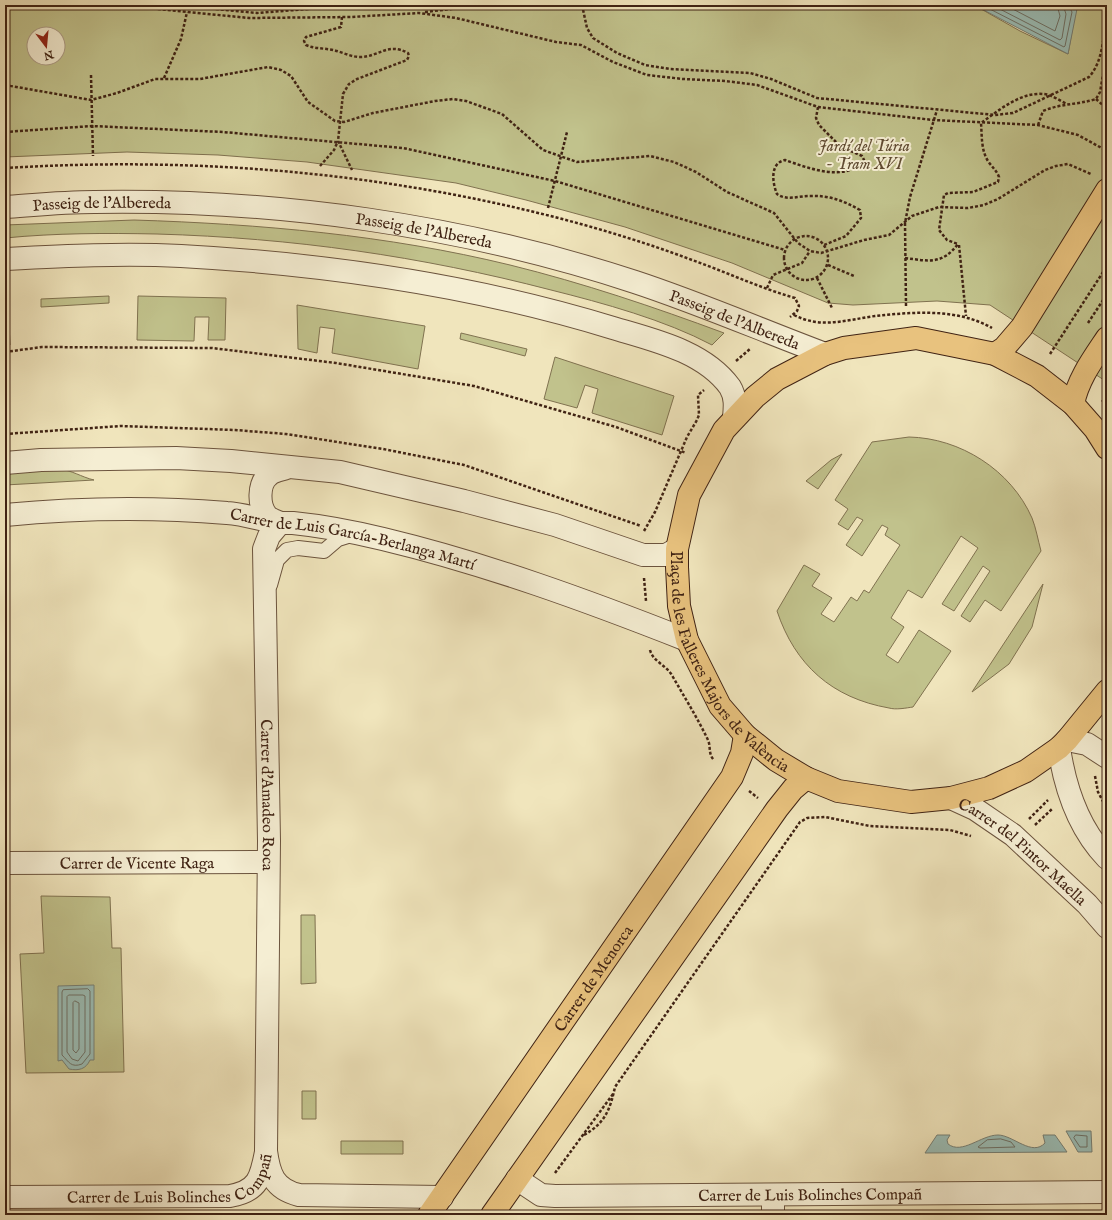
<svg xmlns="http://www.w3.org/2000/svg" width="1112" height="1220" font-family="'IM FELL English',serif">
  <style>
    .green { fill: #c1c28c; stroke: #807250; fill-rule: evenodd }
    .water { fill: #9bbeb7; stroke: #778076 }
    .lines { fill: none; stroke-linecap: round; stroke-linejoin: round }
    .shore { stroke: #6e7066; stroke-width: 1 }
    .service-casing { stroke: #6c543e; stroke-width: 16 }
    .minor-casing { stroke: #6c543e; stroke-width: 24 }
    .tertiary-casing { stroke: #6c543e; stroke-width: 24 }
    .primary-casing { stroke: #402314; stroke-width: 24 }
    .path { stroke: #402314; stroke-width: 2.5; stroke-dasharray: 3 2; stroke-linecap: butt }
    .service { stroke: #f5eed3; stroke-width: 14 }
    .minor { stroke: #f5eed3; stroke-width: 22 }
    .tertiary { stroke: #f5eed3; stroke-width: 22 }
    .primary { stroke: #e8c27e; stroke-width: 22 }
    .labels { text-anchor: middle; stroke-width: 4; stroke-linejoin: round; paint-order: stroke }
    .park-label { font-size: 16px; font-style: italic; fill: #604b32; stroke: #f5eed3 }
    .street-label { font-size: 16px; fill: #402314; stroke: #f5eed3 }
  </style>
  <rect width="100%" height="100%" fill="#f0e5bc"/>
  <filter id="stains"><feTurbulence type="fractalNoise" baseFrequency=".005" numOctaves="4"/><feColorMatrix values="0 0 0 0 .2 0 0 0 0 .09 0 0 0 0 .02 0 0 0 .5 -.17"/></filter>
  <radialGradient id="worn" r=".72"><stop offset=".6" stop-color="#630" stop-opacity="0"/><stop offset="1" stop-color="#630" stop-opacity=".3"/></radialGradient>
  <path class="green" d="M5,5H974L1020,31L1068,54L1076,9L1070,5H1107V382L990,305L937,301L853,305L828,303L732,263L625,227L526,200L456,183L307,162L218,155L127,152L5,157ZM34,34H58V58H34Z
    M134,220C260,224 387,235 510,265C583,283 654,307 724,333L712,345C665,320 603,303 551,290C420,256 293,238 157,234C106,233 56,233 5,238V225Z
    M109,296V303L41,307V299Z
    M138,296L226,298L225,340H208L209,317H195L194,341L137,340Z
    M8,302L10,345H5V303Z
    M297,305L425,326L418,369L332,353L335,329L320,327L317,353L298,349Z
    M461,333L527,349L525,356L460,339Z
    M555,357L674,396L662,435L592,413L598,389L585,385L577,408L544,399Z
    M909,437C960,438 1011,470 1032,518C1036,528 1038,540 1041,551L1001,611L985,600L970,622L961,616L990,571L983,566L954,611L942,604L978,548L961,536L922,598L908,590L891,618L904,627L886,655L898,663L919,630L951,651L913,707C906,708 896,710 889,708C832,698 795,665 777,611L804,565L820,574L812,586L832,598L821,614L834,622L851,597L857,601L864,590L869,593L900,545L885,535L888,528L882,525L862,556L846,545L863,520L857,517L848,530L838,524L848,509L835,500L872,442Z
    M842,454L818,489L806,481L831,460Z
    M58,469C72,470 81,477 94,480L5,485V473Z
    M1043,584L1032,627L1009,664L972,692Z
    M41,896L110,897L112,948H121L124,1072L26,1073L20,954L44,953Z
    M301,915H315L316,983L301,984Z
    M302,1091H316V1119H302Z
    M341,1141H403V1154H341Z"/>
  <path class="water" d="M974,5H1070L1077,9L1068,54Z
    M94,985V1060H90C86,1069 79,1071 69,1069L62,1060L58,1061V986Z
    M1066,1131H1091L1092,1152H1078Z
    M937,1135H950L947,1140L948,1144C962,1155 981,1135 998,1135C1013,1135 1032,1157 1045,1143L1043,1135H1055L1067,1152L925,1153Z"/>
  <g class="lines">
    <path class="shore" d="M982,5L1064,47L1065,46L1072,12L1068,5
      M992,5L1060,40L1062,38L1066,14L1063,5
      M1005,5L1055,31L1060,16L1057,5
      M88,989L90,991V1054L82,1064C71,1068 69,1062 62,1055V992L63,990Z
      M69,995H83L85,996V1052L78,1061L72,1059L67,1052V997Z
      M75,1001L79,1003V1049L76,1053L73,1050V1003Z
      M1076,1135L1087,1136V1147H1080L1074,1138Z
      M1001,1139L1011,1142L1015,1147L980,1148L978,1147L987,1140Z"/>
    <g class="service-casing">
      <path id="service" d="M270,585L277,560L287,550L298,548L324,551L338,539L354,534"/>
    </g>
    <g class="minor-casing">
      <g id="minor">
        <path d="M5,463L41,460L176,458L231,461L340,472L464,501L555,525L643,555H666L677,549"/>
        <path id="s1" d="M5,515C78,508 153,507 227,513C244,514 261,520 279,523C283,523 288,523 293,523C323,526 354,532 383,539C487,564 588,601 687,640"/>
        <path id="s2" d="M280,523L269,536L264,549L269,841L266,1151C269,1174 274,1189 299,1195L442,1197"/>
        <path d="M280,523C276,521 270,519 267,516C258,506 258,483 269,475C273,471 281,470 286,468"/>
        <path d="M1067,740L1087,744L1107,757"/>
        <path id="s3" d="M5,863L268,862"/>
        <path id="s4" d="M517,1179L541,1195L555,1196L1107,1192"/>
        <path id="s5" d="M5,1197L230,1196C258,1191 261,1178 266,1152"/>
        <path d="M773,1215V1195"/>
      </g>
    </g>
    <g class="tertiary-casing">
      <g id="tertiary">
        <path id="s6" d="M5,207C34,205 64,202 94,202C276,199 462,225 635,282C699,303 761,330 825,354"/>
        <path d="M5,259C64,256 122,253 181,256C327,264 473,285 613,328C653,340 704,351 730,387C736,397 735,407 734,417"/>
        <path d="M1059,748C1065,788 1078,828 1107,858"/>
        <path id="s7" d="M951,798L975,809L1013,835L1087,904L1107,927"/>
      </g>
    </g>
    <g class="primary-casing">
      <g id="primary">
        <path d="M995,354L1004,348L1022,327L1107,190"/>
        <path d="M1073,404C1078,379 1093,359 1107,338"/>
        <path id="s8" d="M1107,448L1095,429L1073,404L1037,376L995,354L916,338L844,348L825,354L777,379L755,397L724,430L689,495L677,549V567L679,606L687,640L720,706L745,735L776,760L806,778L838,791L911,802L951,798L989,788L1026,771L1059,748L1067,740L1107,691"/>
        <path id="s9" d="M429,1215L732,777L742,753L745,735"/>
        <path d="M492,1215L777,809L793,789L806,778"/>
      </g>
    </g>
    <path class="path" d="M118,5L249,18L351,17L419,13L456,18L556,42L581,45L613,62L647,75L683,79L725,81L757,85L818,107L933,120L1038,125L1078,135L1107,151
      M176,5L257,13L359,5
      M582,5L587,28L593,38L617,53L645,65L670,69L750,73L771,79L817,98L995,115L1013,113L1089,77C1104,61 1104,30 1107,9
      M5,6L21,5
      M425,12L486,5
      M342,17L341,27L306,37L304,41L306,45C315,49 324,48 333,50C342,52 351,57 360,57C379,57 387,42 408,53L409,56L407,60L357,79L349,84L343,94L338,141L352,170
      M91,75L93,156
      M164,78L181,39L187,12
      M5,85L91,100L117,93L155,79H200L268,67L281,70L291,76L308,102L335,121L344,122L373,113L435,101L453,99L466,101L502,114L543,150L577,162L650,156L674,162L696,172L727,192L774,213L798,243L810,251L821,253L864,240L889,235L912,216L939,207L968,208L984,205L998,199L1045,170L1056,166L1068,164L1091,174
      M1096,99L1107,109
      M818,107L816,118L819,125L840,146L862,156L864,160C846,183 808,168 785,160C770,163 772,182 777,194C787,201 798,196 810,196C829,195 844,201 860,210L861,218L846,236L824,245
      M1038,125L1043,111C1062,103 1077,105 1096,99L1100,92L1107,52
      M5,132L92,126L223,132L403,148L555,181L785,250
      M320,166L334,150L338,141
      M5,168C202,156 398,173 588,226C623,236 658,247 692,260C726,272 760,288 795,298L799,306L797,311L790,317
      M548,208L567,132
      M784 258a22 22 0 1 1 44 0a22 22 0 1 1-44 0Z
      M959,245L966,316
      M905,258C929,261 942,265 958,244L947,240L939,230L944,195L948,193L973,192L998,182L999,177C997,171 992,167 988,161C981,150 982,136 981,123C998,111 1020,92 1043,94C1051,94 1060,101 1067,104
      M828,265L854,276
      M817,278L832,308
      M767,288L773,275L802,263L810,251
      M906,306L905,223L910,197L937,110
      M794,315C821,329 846,320 875,316C914,312 957,308 992,328
      M1088,323L1107,294
      M5,352L42,347L212,348L336,363L474,386L616,427L686,453
      M1050,354L1107,266
      M736,361L750,349
      M1102,400L1107,405
      M5,434L121,426L235,430L286,434L383,449L464,465L641,526
      M644,531L655,512L687,437L697,420L699,415L698,395L704,390
      M644,578L646,601
      M650,650C653,662 667,665 673,677C685,698 698,719 708,740C711,747 708,754 714,760
      M1095,776L1098,792L1107,809
      M749,791L758,798
      M1029,819L1048,800
      M1035,825L1052,809
      M584,1135C605,1123 610,1110 615,1087L800,822L807,818L825,817L870,826L950,830L971,836
      M555,1173L613,1094"/>
    <use href="#service" class="service"/>
    <use href="#minor" class="minor"/>
    <use href="#tertiary" class="tertiary"/>
    <use href="#primary" class="primary"/>
  </g>
  <g class="labels">
    <g class="park-label">
      <text x="864" y="151">Jardí del Túria<tspan x="864" dy="18">- Tram XVI</tspan></text>
    </g>
    <g class="street-label">
      <text dy="6" stroke="none"><textPath href="#s6" startOffset="97">Passeig de l'Albereda</textPath></text>
      <text dy="6" stroke="none"><textPath href="#s6" startOffset="421">Passeig de l'Albereda</textPath></text>
      <text dy="6" stroke="none"><textPath href="#s6" startOffset="745">Passeig de l'Albereda</textPath></text>
      <text dy="6" stroke="none"><textPath href="#s1" startOffset="351">Carrer de Luis García-Berlanga Martí</textPath></text>
      <text dy="6" stroke="none"><textPath href="#s8" startOffset="709">Plaça de les Falleres Majors de València</textPath></text>
      <text dy="6" stroke="none"><textPath href="#s2" startOffset="277">Carrer d'Amadeo Roca</textPath></text>
      <text dy="6" stroke="none"><textPath href="#s7" startOffset="90">Carrer del Pintor Maella</textPath></text>
      <text dy="6" stroke="none"><textPath href="#s3" startOffset="132">Carrer de Vicente Raga</textPath></text>
      <text dy="6" stroke="none"><textPath href="#s9" startOffset="288">Carrer de Menorca</textPath></text>
      <text dy="6" stroke="none"><textPath href="#s5" startOffset="174">Carrer de Luis Bolinches Compañ</textPath></text>
      <text dy="6" stroke="none"><textPath href="#s4" startOffset="298">Carrer de Luis Bolinches Compañ</textPath></text>
    </g>
  </g>
  <rect width="1112" height="1220" fill="none" stroke="#f0e5bc" stroke-width="20"/>
  <rect x="6" y="6" width="1100" height="1208" fill="none" stroke="#402314" stroke-width="2"/>
  <rect x="10" y="10" width="1092" height="1200" fill="none" stroke="#402314"/>
  <g transform="translate(46 46) rotate(164)"><circle r="19" fill="#f5eed3" stroke="#ad9d87"/>
  <path d="M0-3L7 15L0 10L-7 15Z" fill="#8f2418"/>
  <text y="-6" font-size="11" font-weight="bold" text-anchor="middle" fill="#402314">N</text>
  </g>
  <rect width="100%" height="100%" filter="url(#stains)"/>
  <rect width="100%" height="100%" fill="url(#worn)"/>
</svg>
